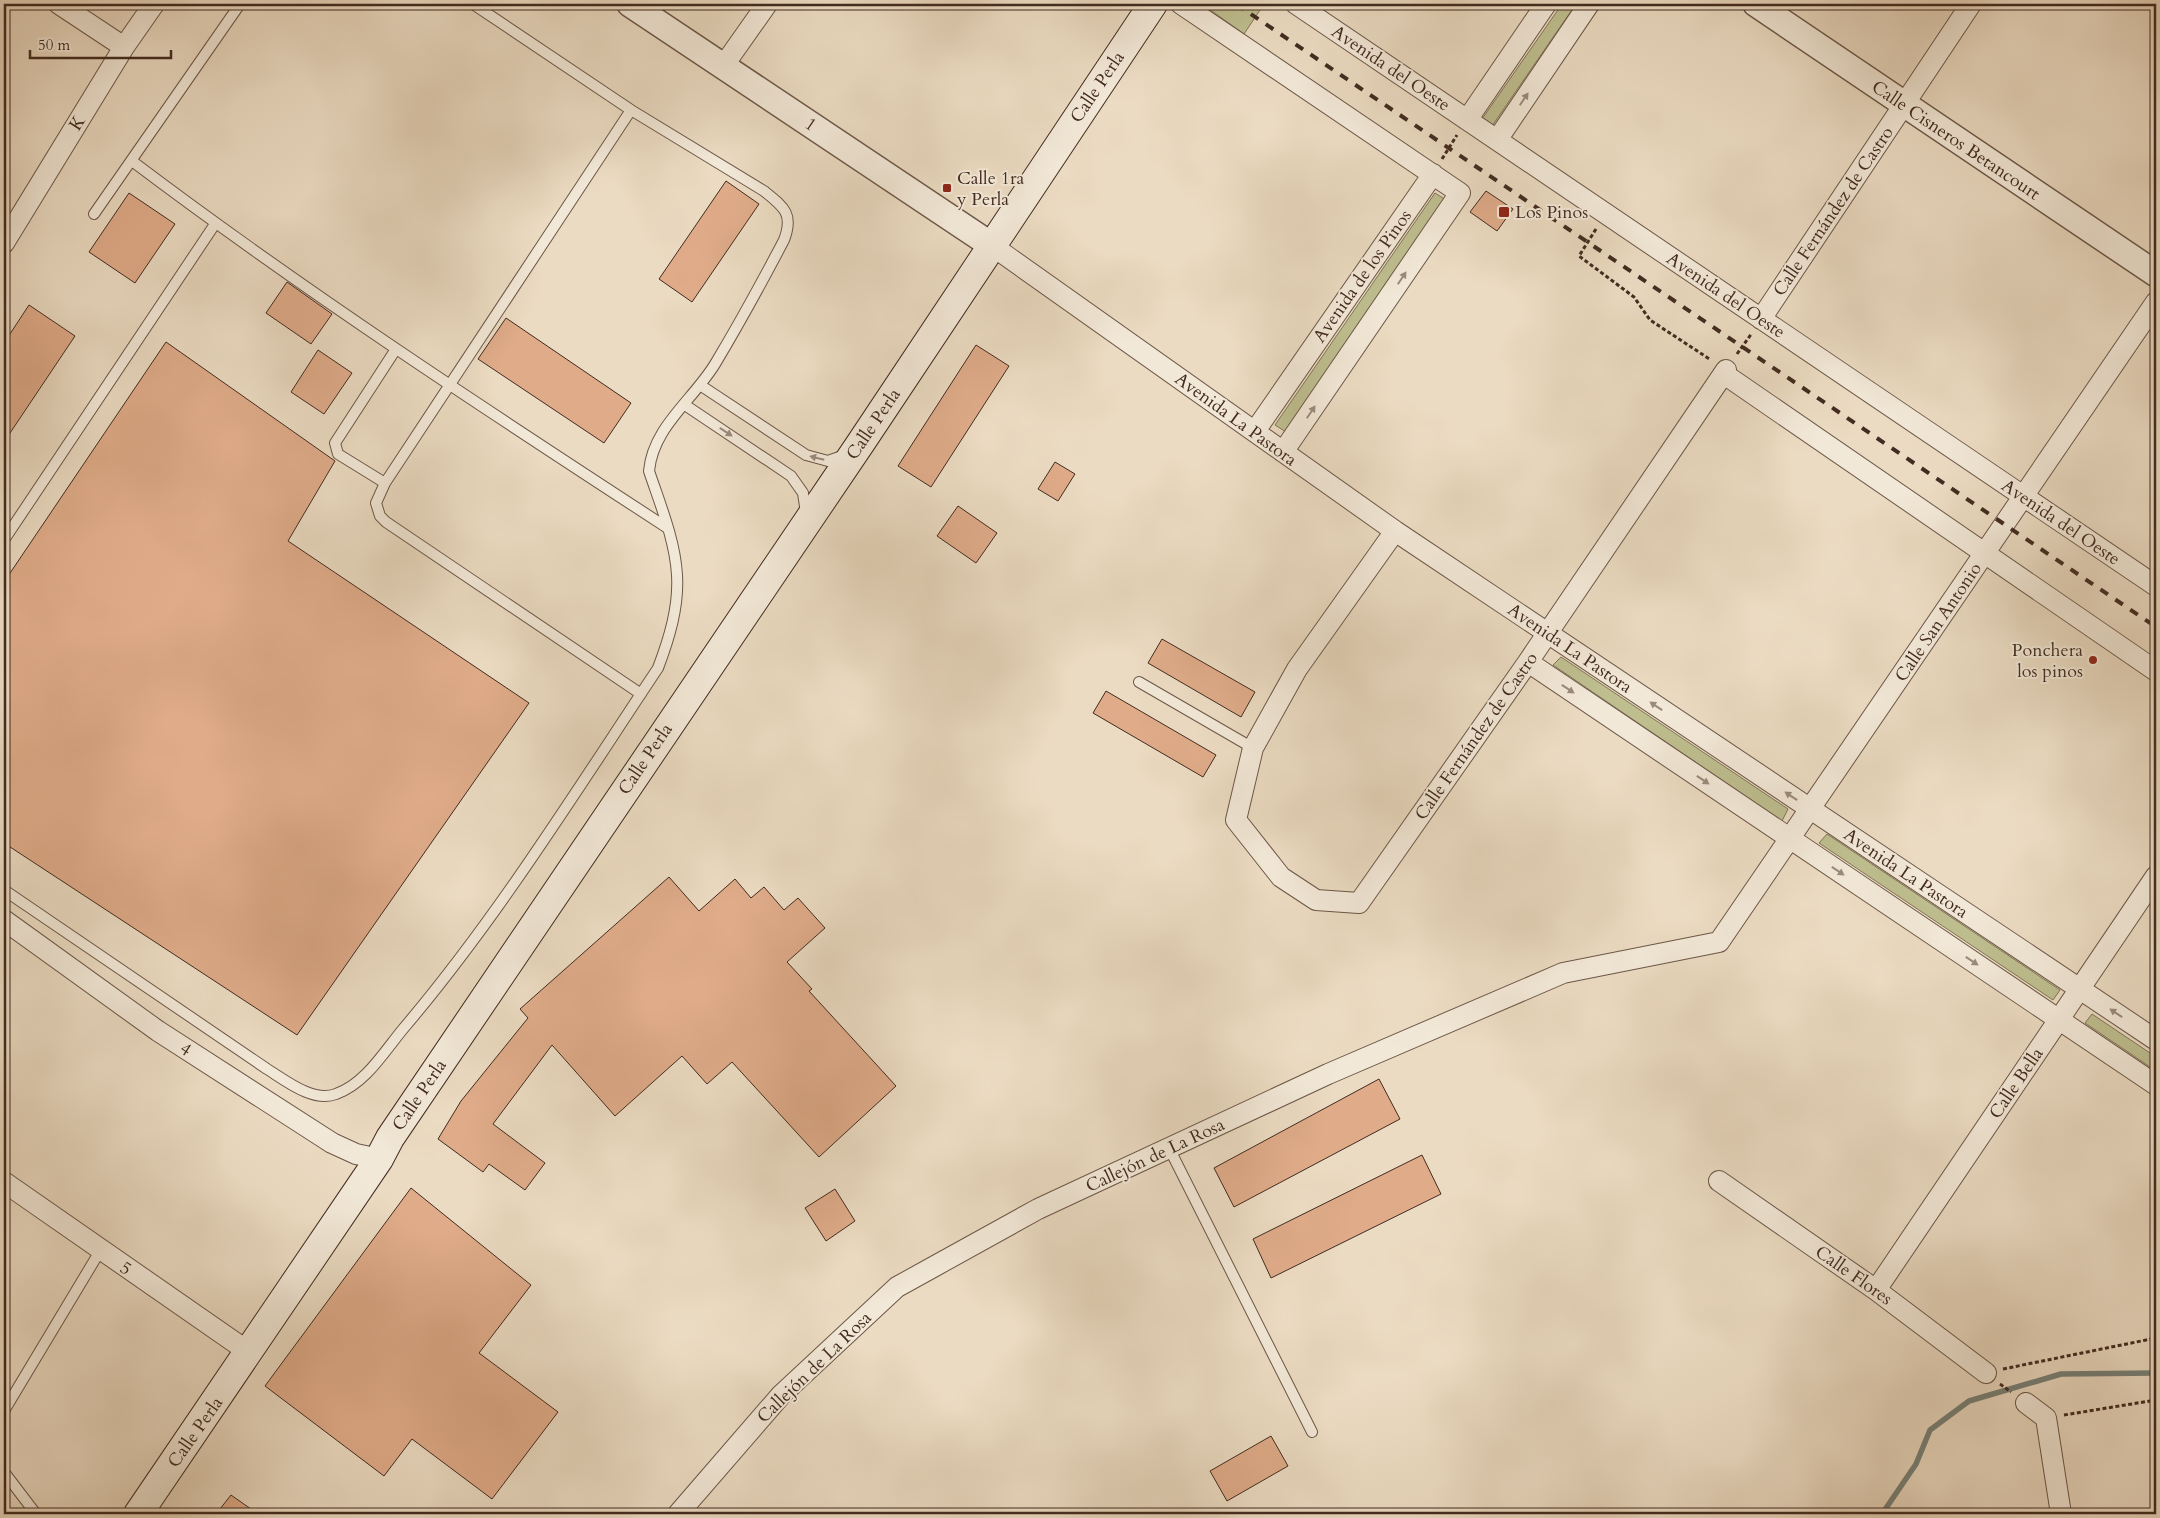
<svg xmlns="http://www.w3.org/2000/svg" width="2160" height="1518" font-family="Cardo,serif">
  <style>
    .green { fill: #bebe8f; stroke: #807458 }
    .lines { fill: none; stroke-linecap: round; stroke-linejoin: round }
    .stream { stroke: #768179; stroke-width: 5.5 }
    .building { fill: #dfab89; stroke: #422b20 }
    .service-casing { stroke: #6c5748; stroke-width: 12 }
    .minor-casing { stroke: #6c5748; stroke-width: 22 }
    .tertiary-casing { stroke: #6c5748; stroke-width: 28 }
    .secondary-casing { stroke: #422b20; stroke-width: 30 }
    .path { stroke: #422b20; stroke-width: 3; stroke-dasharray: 4 2.5; stroke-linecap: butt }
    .service { stroke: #f2e8d7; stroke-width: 10 }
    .minor { stroke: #f2e8d7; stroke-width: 20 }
    .tertiary { stroke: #f2e8d7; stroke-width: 25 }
    .secondary { stroke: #f2e8d7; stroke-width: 28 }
    .rail { stroke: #422b20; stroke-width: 4; stroke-dasharray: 9 9; stroke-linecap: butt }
    .oneway { fill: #9a8a7c }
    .poi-dot { fill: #8f2418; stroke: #f2e8d7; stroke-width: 2 }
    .labels { text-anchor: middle; stroke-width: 4; stroke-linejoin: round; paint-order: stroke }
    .street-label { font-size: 18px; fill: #422b20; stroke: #f2e8d7 }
    .poi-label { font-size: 18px; fill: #422b20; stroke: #f2e8d7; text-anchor: start }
  </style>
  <rect width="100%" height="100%" fill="#ebdbc2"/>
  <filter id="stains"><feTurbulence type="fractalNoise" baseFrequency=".004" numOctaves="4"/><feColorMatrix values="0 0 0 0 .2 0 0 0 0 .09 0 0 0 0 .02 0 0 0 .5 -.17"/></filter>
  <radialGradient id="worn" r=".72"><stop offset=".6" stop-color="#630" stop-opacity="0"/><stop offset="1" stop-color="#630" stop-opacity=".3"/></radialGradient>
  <path class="green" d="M1202,4H1264L1244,34Z
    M1562,4H1576L1492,126L1482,119Z
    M1435,193L1446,200L1286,432L1275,425Z
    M1561,657L1788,809L1782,821L1553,665Z
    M1827,834L2060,990L2053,1000L1819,843Z
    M2092,1014L2156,1057V1071L2085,1023Z"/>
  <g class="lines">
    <path class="stream" d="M1882,1514L1916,1464L1930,1430L1969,1401L2061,1374L2156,1373"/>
  </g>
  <path class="building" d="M726,181L759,204L692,302L659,279Z
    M1486,191L1513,209L1497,231L1470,212Z
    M129,193L175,224L135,283L89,252Z
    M287,282L332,314L311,344L266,313Z
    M29,305L75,336L4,442V343Z
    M506,318L631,403L604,443L478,359Z
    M166,342L335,461L288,541L529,703L297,1035L4,843V582Z
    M976,345L1009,366L931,487L898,466Z
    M318,350L352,373L324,414L291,392Z
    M1055,462L1075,474L1058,501L1038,489Z
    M958,506L997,533L976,563L937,536Z
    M1162,639L1255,692L1241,717L1148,663Z
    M1106,691L1216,755L1203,777L1093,713Z
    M669,877L699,911L735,879L751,898L764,887L784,910L798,898L825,928L787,962L812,989L809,991L896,1086L819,1157L732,1062L707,1084L682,1056L615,1116L552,1045L493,1124L545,1163L525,1190L489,1164L483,1172L438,1139L461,1101L528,1018L520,1009Z
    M1379,1079L1400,1119L1234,1207L1214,1168Z
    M1422,1155L1441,1194L1271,1278L1253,1239Z
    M411,1188L531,1285L479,1353L558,1412L492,1499L412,1439L384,1476L265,1386Z
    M835,1189L855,1221L826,1241L805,1208Z
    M1271,1436L1288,1466L1227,1501L1210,1471Z
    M231,1495L258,1514H216Z"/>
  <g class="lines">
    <g class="service-casing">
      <path id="service" d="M631,110L385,483L376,503L380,516L386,522L641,694
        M132,161C304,291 485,409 666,527
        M94,214L240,4
        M700,385L806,455L828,461L845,455
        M685,405L791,476L803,493L806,513
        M385,483L338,454L335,443L396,349
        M4,540L215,224
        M1139,682L1253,748
        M4,890L267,1069C285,1080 313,1103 336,1094C365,1084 384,1052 403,1029C498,917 576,791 658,668C669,639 679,607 677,575C675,540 660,504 649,471C653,427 693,400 715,364C739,324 762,282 784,240C794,214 784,207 764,191L631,110L473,4
        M1169,1148L1312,1432
        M4,1411L100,1251
        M4,1472L36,1514"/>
    </g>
    <g class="minor-casing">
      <path id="minor" d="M59,4L124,47
        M1181,4L1460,193L1283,452
        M1296,4L2156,586
        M724,65L767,4
        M1467,120L1546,4
        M1497,140L1589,4
        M4,243L124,47L154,4
        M991,245L1395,531L2156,1040
        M1761,319L1971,4
        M1724,374L2156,671
        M1255,431L1433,174
        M1395,531L1297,669L1253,748L1236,820L1281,877L1316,900L1359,903L1528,662L1726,370
        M1528,662L2156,1085
        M4,920L158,1031L332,1143L356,1154L379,1159
        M1719,1181L1876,1290L1986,1373
        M4,1182L250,1353
        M1876,1290L2156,876
        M2026,1403L2046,1418L2061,1514
        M678,1514L781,1395L897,1287L935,1266L1038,1209L1328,1074L1563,973L1719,942L2156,302"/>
    </g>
    <g class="tertiary-casing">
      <path id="tertiary" d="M630,4L991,245
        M1756,4L2156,274"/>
    </g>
    <g class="secondary-casing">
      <path id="secondary" d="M138,1514L379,1159L390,1138L860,444L1153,4"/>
    </g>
    <path class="path" d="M1442,159L1457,135
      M1596,229L1579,256L1634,297L1650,320L1711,360
      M1737,354L1752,333
      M2003,1369L2156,1338
      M2000,1384L2011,1392
      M2064,1415L2156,1400"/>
    <use href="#service" class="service"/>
    <use href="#minor" class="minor"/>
    <use href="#tertiary" class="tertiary"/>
    <use href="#secondary" class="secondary"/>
    <path class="rail" d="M1236,4L2156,627"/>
  </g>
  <defs><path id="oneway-solid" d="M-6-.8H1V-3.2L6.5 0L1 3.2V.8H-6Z" transform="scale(1.25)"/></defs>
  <g class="oneway">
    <use href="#oneway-solid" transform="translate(1524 99) rotate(-56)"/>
    <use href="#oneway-solid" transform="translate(1402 278) rotate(-56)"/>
    <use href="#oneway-solid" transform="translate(1311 412) rotate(-56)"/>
    <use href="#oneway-solid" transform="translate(726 432) rotate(33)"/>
    <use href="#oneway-solid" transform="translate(817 458) rotate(-166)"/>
    <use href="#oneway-solid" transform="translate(1568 689) rotate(34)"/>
    <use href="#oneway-solid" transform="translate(1656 706) rotate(-146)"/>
    <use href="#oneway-solid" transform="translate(1703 780) rotate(34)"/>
    <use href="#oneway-solid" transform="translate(1791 796) rotate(-146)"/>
    <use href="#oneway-solid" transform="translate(1838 871) rotate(34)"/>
    <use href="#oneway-solid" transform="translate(1972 961) rotate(34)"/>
    <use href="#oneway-solid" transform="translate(2116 1013) rotate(-146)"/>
  </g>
  <g class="poi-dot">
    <rect x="942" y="183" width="10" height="10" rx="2.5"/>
    <rect x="1498" y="206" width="12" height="12" rx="2.5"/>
    <circle cx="2093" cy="660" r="5"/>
  </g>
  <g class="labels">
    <g class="street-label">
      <text transform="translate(1391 68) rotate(34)" y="6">Avenida del Oeste</text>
      <text transform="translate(1097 87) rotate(-56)" y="6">Calle Perla</text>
      <text transform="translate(77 123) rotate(-58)" y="6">K</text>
      <text transform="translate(811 124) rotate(34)" y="6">1</text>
      <text transform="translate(1956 140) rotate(34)" y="6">Calle Cisneros Betancourt</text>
      <text transform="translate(1833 211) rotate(-56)" y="6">Calle Fernández de Castro</text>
      <text transform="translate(1362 276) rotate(-55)" y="6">Avenida de los Pinos</text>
      <text transform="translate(1726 295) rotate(34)" y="6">Avenida del Oeste</text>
      <text transform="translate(1236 419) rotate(36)" y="6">Avenida La Pastora</text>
      <text transform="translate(873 424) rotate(-56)" y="6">Calle Perla</text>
      <text transform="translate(2061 522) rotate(34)" y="6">Avenida del Oeste</text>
      <text transform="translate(1938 622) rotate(-56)" y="6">Calle San Antonio</text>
      <text transform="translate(1570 648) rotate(34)" y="6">Avenida La Pastora</text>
      <text transform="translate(1476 736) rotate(-55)" y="6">Calle Fernández de Castro</text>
      <text transform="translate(645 759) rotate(-56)" y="6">Calle Perla</text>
      <text transform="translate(1906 873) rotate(34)" y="6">Avenida La Pastora</text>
      <text transform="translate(186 1049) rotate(33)" y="6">4</text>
      <text transform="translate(2016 1083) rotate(-56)" y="6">Calle Bella</text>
      <text transform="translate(419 1095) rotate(-56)" y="6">Calle Perla</text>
      <text transform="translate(1155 1155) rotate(-25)" y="6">Callejón de La Rosa</text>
      <text transform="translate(126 1268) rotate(34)" y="6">5</text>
      <text transform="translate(1854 1275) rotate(35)" y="6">Calle Flores</text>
      <text transform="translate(814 1367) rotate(-44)" y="6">Callejón de La Rosa</text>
      <text transform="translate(195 1432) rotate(-55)" y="6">Calle Perla</text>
    </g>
    <g class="poi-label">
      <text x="957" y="184">Calle 1ra<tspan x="957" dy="21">y Perla</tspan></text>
      <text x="1515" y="218">Los Pinos</text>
      <text x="2083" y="656" text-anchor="end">Ponchera<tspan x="2083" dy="21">los pinos</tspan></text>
    </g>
  </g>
  <rect width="2160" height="1518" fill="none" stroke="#ebdbc2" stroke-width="20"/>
  <rect x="5" y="5" width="2150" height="1508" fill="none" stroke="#422b20" stroke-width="2.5"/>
  <rect x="10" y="10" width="2140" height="1498" fill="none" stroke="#422b20"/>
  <path d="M30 50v8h141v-8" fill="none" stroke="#422b20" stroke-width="2.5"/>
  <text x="38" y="50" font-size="15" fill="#422b20" stroke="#f2e8d7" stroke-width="4" paint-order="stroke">50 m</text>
  <rect width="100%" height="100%" filter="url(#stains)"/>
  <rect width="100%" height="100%" fill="url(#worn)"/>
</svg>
